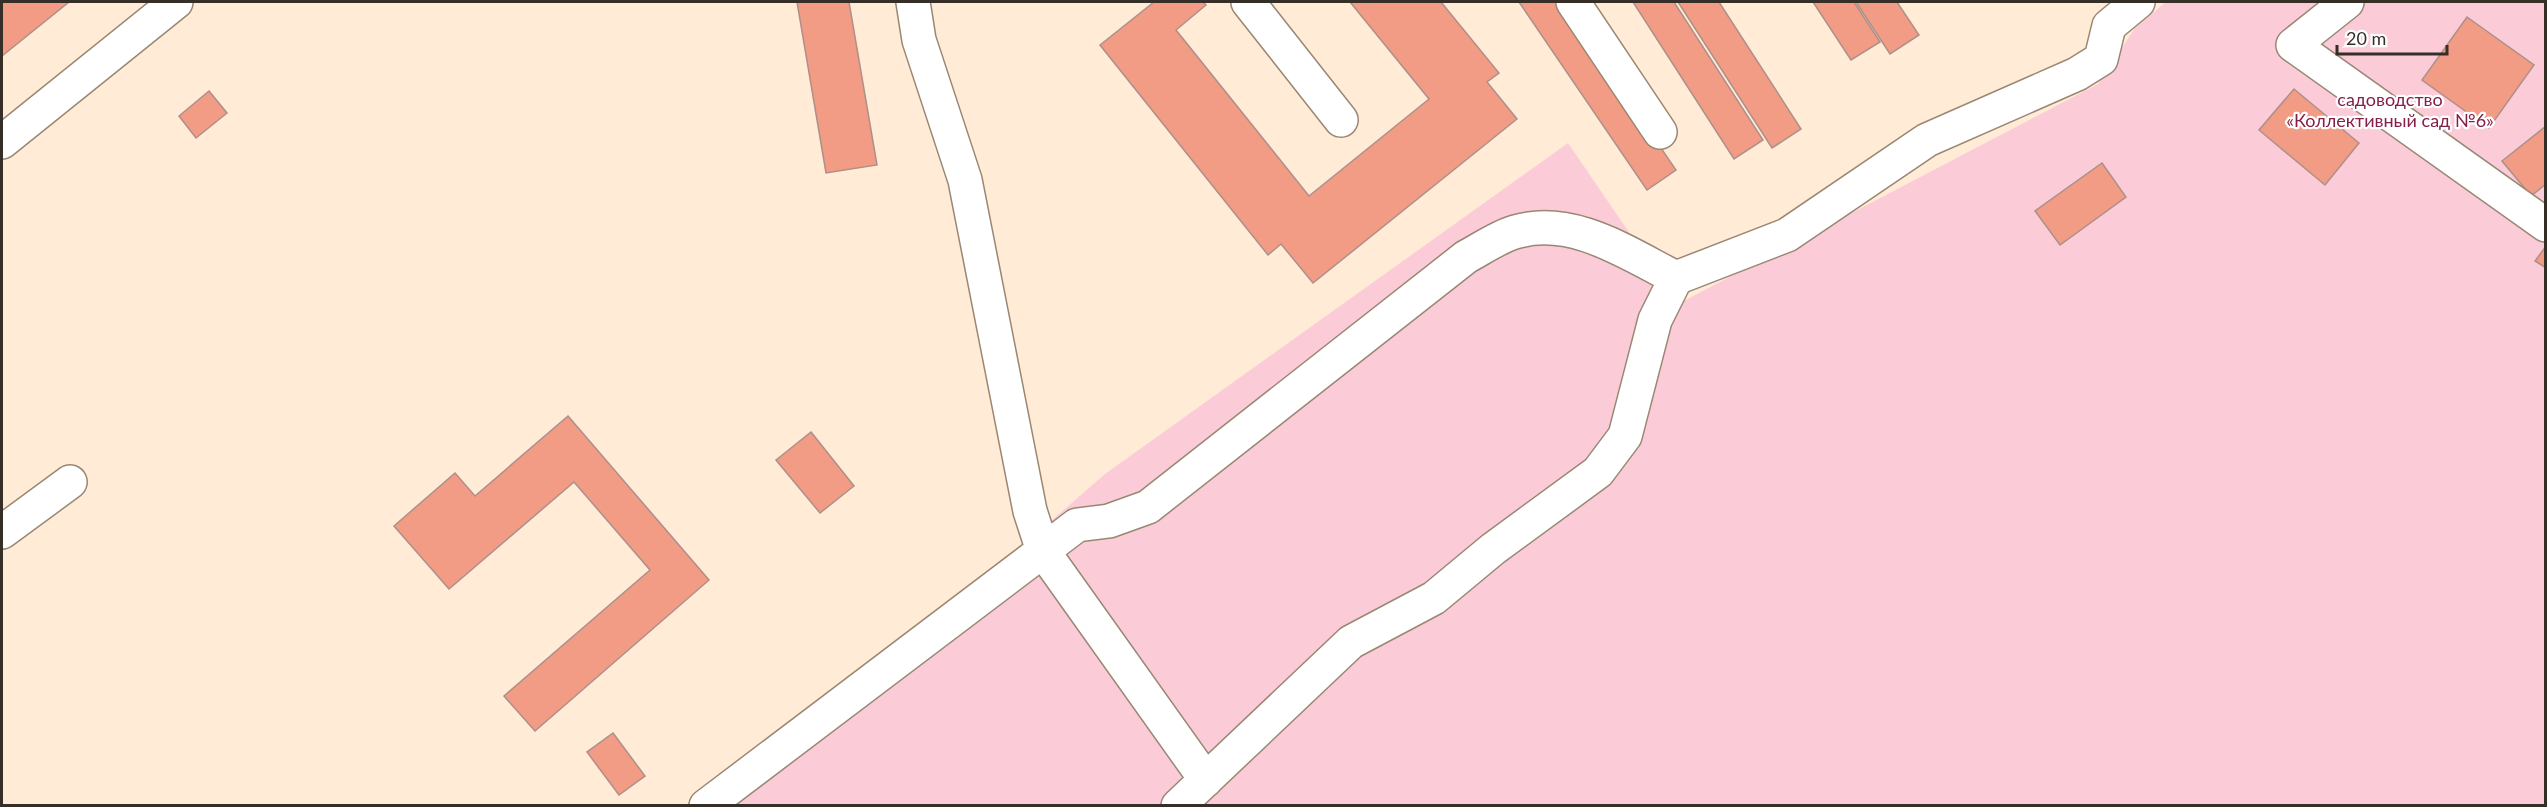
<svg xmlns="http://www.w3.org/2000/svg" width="2547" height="807" font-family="Lato,sans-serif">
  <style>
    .green { fill: #fbccd8 }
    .building { fill: #f29b85; stroke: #ad9089; stroke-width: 1.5 }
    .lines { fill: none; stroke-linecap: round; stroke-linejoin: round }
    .minor-casing { stroke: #998773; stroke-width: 36 }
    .minor { stroke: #fff; stroke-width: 33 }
    .labels { text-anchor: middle; stroke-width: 4.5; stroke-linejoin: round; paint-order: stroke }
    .park-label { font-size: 18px; fill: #851f48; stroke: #fff }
  </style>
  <rect width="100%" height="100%" fill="#ffebd6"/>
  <path class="green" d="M2166,2H2545V805L724,806L1105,474L1568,143L1678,304L2098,84L2135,28Z"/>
  <path class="building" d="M2,2H69L2,56Z
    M797,2H849L877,165L826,173Z
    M1154,2H1203L1206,5L1176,30L1309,196L1429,99L1350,2H1441L1499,73L1487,82L1517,119L1313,283L1281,244L1268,255L1100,45Z
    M1519,2H1561L1676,170L1647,190Z
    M1633,2H1674L1763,140L1734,159Z
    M1678,2H1719L1801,129L1772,148Z
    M1813,2H1854L1880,42L1851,60Z
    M1856,2H1897L1919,35L1890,54Z
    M2467,17L2534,65L2489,128L2422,80Z
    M2294,89L2359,143L2325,185L2259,130Z
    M209,91L227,113L196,138L179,116Z
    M2546,126V184L2531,196L2502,161Z
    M2102,163L2126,197L2060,245L2035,211Z
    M2546,246V268L2535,261Z
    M568,416L709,580L535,731L504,696L650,570L574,482L449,589L394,526L455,473L475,496Z
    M811,432L854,486L820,513L776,460Z
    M613,733L645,776L619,795L587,752Z"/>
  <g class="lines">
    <g class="minor-casing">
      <path id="minor" d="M913,2L919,40L965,180L1030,511L1043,551L1206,780
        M1248,2L1341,120
        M1573,2L1660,132
        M2347,2L2293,45L2546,225
        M2,142L176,2
        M2,532L70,482
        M706,806L1077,525L1109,521L1148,507L1466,257C1481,249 1498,237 1515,232C1572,215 1627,253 1676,278
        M1178,806L1351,642L1434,598L1493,549L1598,472L1625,436L1655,320L1676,278L1787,235L1927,140L2077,74L2101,59L2109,26L2138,2"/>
    </g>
    <use href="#minor" class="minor"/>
  </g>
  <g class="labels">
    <g class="park-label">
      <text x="2390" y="106">садоводство<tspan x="2390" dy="21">«Коллективный сад №6»</tspan></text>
    </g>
  </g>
  <rect width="2547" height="807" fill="none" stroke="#362f27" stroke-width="6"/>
  <path d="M2337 45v9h110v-9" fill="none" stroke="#362f27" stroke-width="3"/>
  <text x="2346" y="45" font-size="18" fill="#362f27" stroke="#ffffff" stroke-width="4.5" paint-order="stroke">20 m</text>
</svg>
